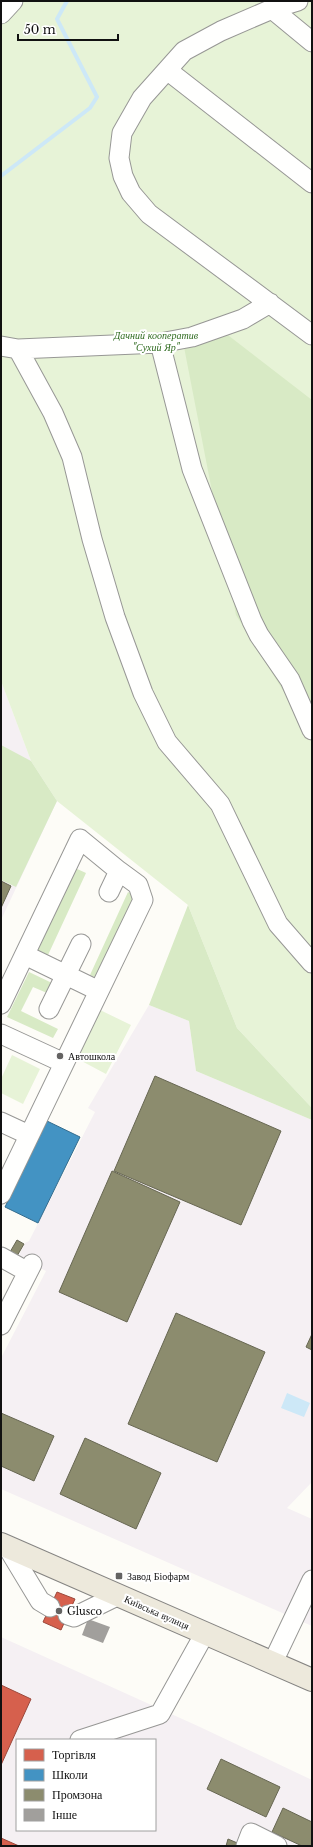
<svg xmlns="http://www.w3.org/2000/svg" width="313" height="1847" font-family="'Libre Baskerville',serif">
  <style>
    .industrial { fill: #f5f0f3; fill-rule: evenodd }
    .green { fill: #e7f3d7 }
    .forest { fill: #d8eac5 }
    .water { fill: #cde8f7 }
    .shops { fill: #d6604d; stroke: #9b483b }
    .schools { fill: #4393c3; stroke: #346c8e }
    .industry { fill: #8c8c6e; stroke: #676752 }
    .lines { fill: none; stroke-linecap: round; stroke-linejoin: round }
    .stream { stroke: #cde8f7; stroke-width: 4 }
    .building { fill: #a19f9c }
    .minor-casing { stroke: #979795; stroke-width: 21 }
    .major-casing { stroke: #858482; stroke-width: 24 }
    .minor { stroke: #fffffe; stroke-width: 19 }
    .major { stroke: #ede9dc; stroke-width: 22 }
    .poi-dot { fill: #646362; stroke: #fff; stroke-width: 1.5 }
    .labels { text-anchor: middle; stroke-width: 4; stroke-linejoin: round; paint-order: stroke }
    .park-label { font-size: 10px; font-style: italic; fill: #2f6b1f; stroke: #fff }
    .poi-label { font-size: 10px; fill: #111; stroke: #fff; text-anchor: start }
    .street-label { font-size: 10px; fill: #111; stroke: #fff }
  </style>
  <rect width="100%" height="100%" fill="#fdfcf7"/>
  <path class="industrial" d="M1,681L31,761L57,801L1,920Z
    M149,1005L189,1021L196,1071L312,1120V1482L287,1508L312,1519V1626L1,1489V1358L46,1271L18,1257L25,1243L29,1241L95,1112L88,1108Z
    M1,1637L200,1727L312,1780V1846H1ZM17,1740H155V1830H17Z"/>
  <path class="green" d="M1,1H312V1108L237,1028L188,905L57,801L31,761L1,681Z
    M98,1009L131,1025L106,1074L74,1057Z
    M12,1055L40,1069L23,1104L1,1093V1079Z"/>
  <path class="forest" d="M220,329L312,400V737L236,615L184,347Z
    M1,745L31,761L57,801L16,887L1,880Z
    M75,868L86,873L48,955L37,950Z
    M128,892L139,898L101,980L90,975Z
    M188,905L237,1028L312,1108V1120L196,1071L189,1021L149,1005Z
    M29,972L52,983L47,993L33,987L21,1011L58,1029L53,1038L7,1017Z"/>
  <path class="water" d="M287,1393L310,1403L304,1417L281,1408Z"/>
  <path class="shops" d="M57,1592L75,1599L61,1630L43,1622Z
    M1,1685L31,1699L1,1765Z
    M1,1838L19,1846H1Z"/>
  <path class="schools" d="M47,1121L80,1137L38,1223L5,1207Z"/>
  <path class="industry" d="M1,881L11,886L1,908Z
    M155,1076L281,1131L241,1225L114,1171Z
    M112,1171L180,1202L127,1322L59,1292Z
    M17,1240L24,1244L17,1256L10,1252Z
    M176,1313L265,1352L217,1462L128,1424Z
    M312,1334V1350L306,1347Z
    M1,1413L54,1436L34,1481L1,1466Z
    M85,1438L161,1473L136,1529L60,1494Z
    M221,1759L280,1787L266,1817L207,1789Z
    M283,1808L312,1822V1846H302L272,1832Z
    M228,1839L242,1845V1846H226Z"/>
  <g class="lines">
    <path class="stream" d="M1,176L90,108L97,97L57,19L67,1"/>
  </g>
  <path class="building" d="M88,1619L110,1627L103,1643L82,1635Z"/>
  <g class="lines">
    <g class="minor-casing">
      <path id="minor" d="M298,1L272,9L221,31L184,51L142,98L122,133L119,158L123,176L131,193L149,214L312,335
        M272,9L312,42
        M1,14L13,1
        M167,70L312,183
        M160,343L192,469L252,621L259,635L290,680L312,730
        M1,346L18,349L160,343L192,337L243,319L270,303
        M18,349L53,413L72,457L92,539L115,617L143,693L167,742L220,804L278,924L312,963
        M25,955L99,991
        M1,1004L80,839L119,871
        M49,1009L81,944
        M1,1034L64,1063
        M1,1122L29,1135
        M1,1194L143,900L138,885L119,871L109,892
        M1,1257L28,1272
        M1,1325L32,1264
        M8,1548L40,1601L50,1607
        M68,1615L74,1617L119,1595
        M273,1662L312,1580
        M80,1740L160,1714L205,1633
        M246,1846L251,1833L277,1846"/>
    </g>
    <g class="major-casing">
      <path id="major" d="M1,1544L312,1680"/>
    </g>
    <use href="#minor" class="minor"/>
    <use href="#major" class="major"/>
  </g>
  <g class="poi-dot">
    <circle cx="60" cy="1056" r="4"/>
    <rect x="115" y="1572" width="8" height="8" rx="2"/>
    <circle cx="59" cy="1611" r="4"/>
  </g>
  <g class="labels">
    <g class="park-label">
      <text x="156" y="339">Дачний кооператив<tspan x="156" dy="12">"Сухий Яр"</tspan></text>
    </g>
    <g class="poi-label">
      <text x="68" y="1060">Автошкола</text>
      <text x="127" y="1580">Завод Біофарм</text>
      <text x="67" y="1615">Glusco</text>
    </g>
    <g class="street-label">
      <text transform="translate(157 1612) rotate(24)" y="4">Київська вулиця</text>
    </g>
  </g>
  <rect width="313" height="1847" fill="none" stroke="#111111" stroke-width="4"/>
  <rect x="16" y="1739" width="140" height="92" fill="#ffffff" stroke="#a0a0a0"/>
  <rect x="24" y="1749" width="20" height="12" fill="#d6604d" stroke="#a0a0a0"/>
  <text x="52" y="1759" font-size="12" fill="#111111">Торгівля</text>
  <rect x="24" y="1769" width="20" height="12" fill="#4393c3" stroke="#a0a0a0"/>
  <text x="52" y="1779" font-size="12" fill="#111111">Школи</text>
  <rect x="24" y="1789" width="20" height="12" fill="#8c8c6e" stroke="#a0a0a0"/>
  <text x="52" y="1799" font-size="12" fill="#111111">Промзона</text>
  <rect x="24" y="1809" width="20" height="12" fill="#a19f9c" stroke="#a0a0a0"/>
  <text x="52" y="1819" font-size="12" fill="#111111">Інше</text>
  <path d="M18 34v6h100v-6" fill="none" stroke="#111111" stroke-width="2"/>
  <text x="24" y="34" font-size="12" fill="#111111" stroke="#ffffff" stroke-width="3" paint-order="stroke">50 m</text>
</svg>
